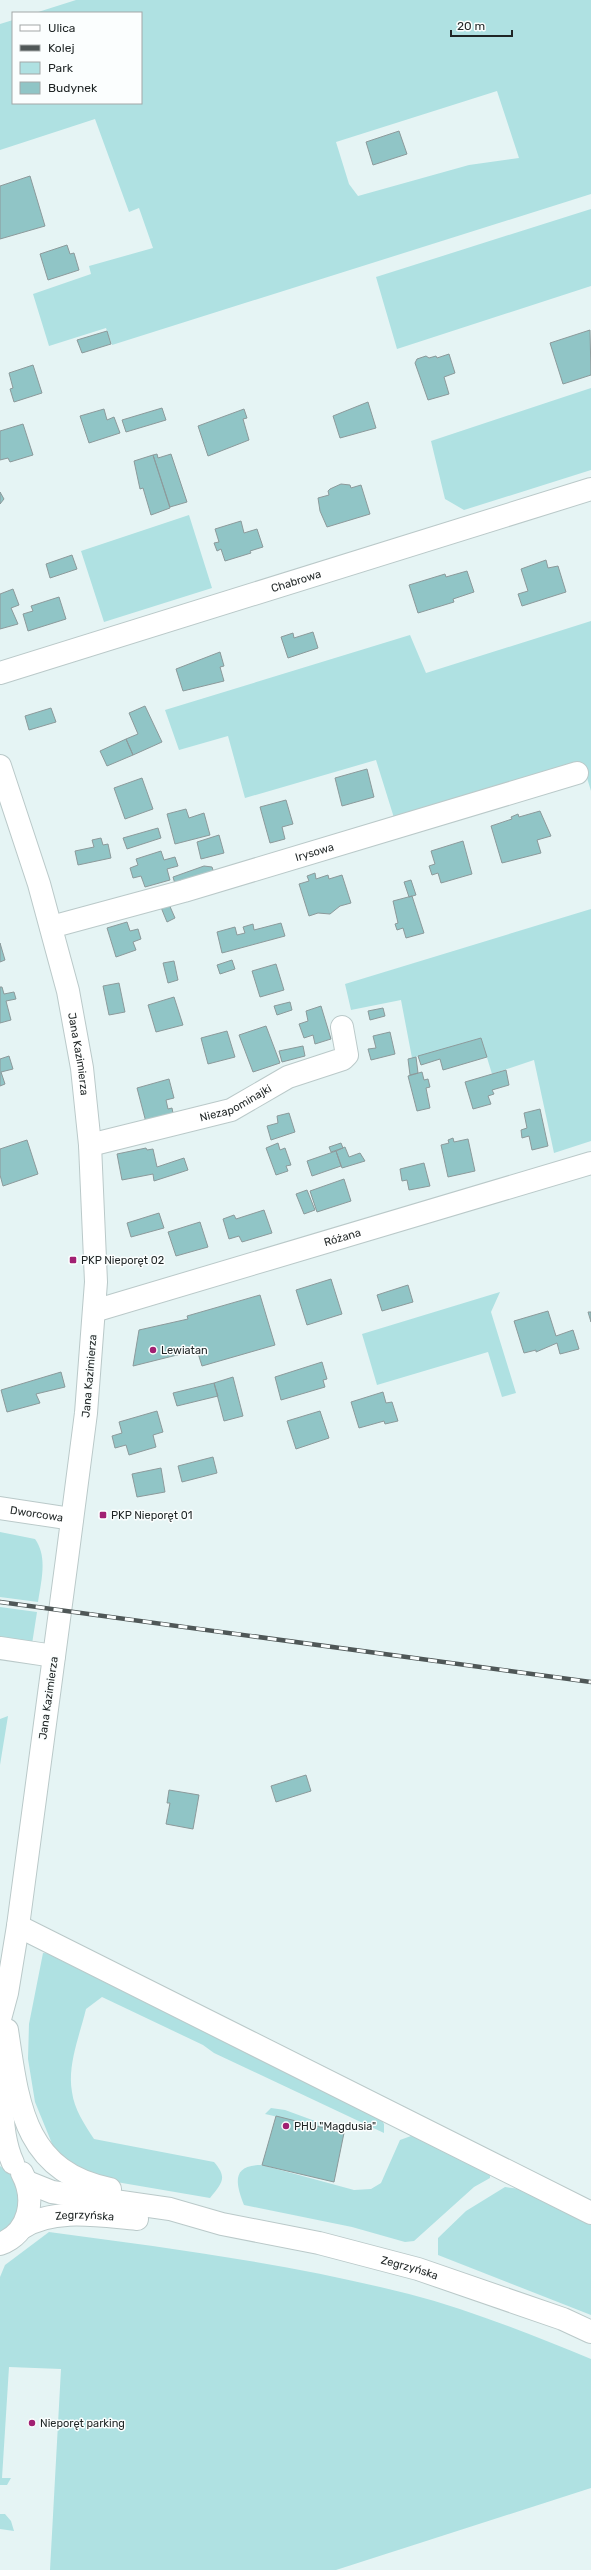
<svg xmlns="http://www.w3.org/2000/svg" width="591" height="2570" font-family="Rubik,sans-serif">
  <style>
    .green { fill: #afe1e2; fill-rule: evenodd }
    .building { fill: #90c5c6; stroke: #8c9a9b }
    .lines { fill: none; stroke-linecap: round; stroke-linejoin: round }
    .street-casing { stroke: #bac9c9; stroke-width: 24 }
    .secondary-casing { stroke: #bac9c9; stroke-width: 24 }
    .street { stroke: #fff; stroke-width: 22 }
    .secondary { stroke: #fff; stroke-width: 22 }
    .rail-casing { stroke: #4f5757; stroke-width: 4.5 }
    .rail { stroke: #fbfefe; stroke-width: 3; stroke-dasharray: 9; stroke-linecap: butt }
    .poi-dot { fill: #a12072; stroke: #fbfefe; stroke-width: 1.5 }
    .labels { text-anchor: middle; stroke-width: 3; stroke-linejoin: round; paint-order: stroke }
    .street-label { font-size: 11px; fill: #1f2525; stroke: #fbfefe }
    .poi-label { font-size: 11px; fill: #1f2525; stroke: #fbfefe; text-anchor: start }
  </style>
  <rect width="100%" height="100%" fill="#e5f4f4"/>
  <path class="green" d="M76,0H591V194L112,345L106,328L49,346L33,294L91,274L89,266L153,248L139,208L129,212L95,119L0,150V24L13,20V103H141V13H35ZM497,91L519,158L469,165L358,196L349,184L336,142Z
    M591,209V286L397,349L376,277Z
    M591,388V470L464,510L445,499L431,441Z
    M189,515L212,588L104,622L81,551Z
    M591,621V791L583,765L395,821L376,760L245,798L228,736L179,750L165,710L410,635L426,673Z
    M591,909V1141L554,1153L534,1060L492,1074L481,1038L412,1058L401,1000L351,1010L345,984Z
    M500,1292L491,1312L516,1393L502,1397L488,1352L377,1385L362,1334Z
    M0,1532L35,1539C48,1557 41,1581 38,1602L0,1597Z
    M0,1607L37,1612L32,1644L0,1642Z
    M8,1716L0,1765V1719Z
    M43,1953L56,1954L379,2115L384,2124V2133L214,2053L203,2045L102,1997L86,2009C80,2034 67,2066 72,2092C74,2109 85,2125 94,2139L214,2162C228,2178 222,2183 210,2198L93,2178L55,2151L35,2102L28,2059L29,2024Z
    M271,2108L285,2110L345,2132L265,2114Z
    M411,2136L422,2138L490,2172V2178L474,2187L414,2241L405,2242L352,2227L244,2205C235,2182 232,2165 262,2165L354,2190L371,2189L381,2183L400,2140Z
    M0,2166C29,2184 25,2215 0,2233Z
    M505,2187L520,2189L591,2225V2315L438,2255V2238L466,2211Z
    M49,2232C170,2248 291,2264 409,2294C471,2310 532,2335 591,2359V2488L336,2570H50L61,2369L9,2367L2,2478H11L7,2485H0V2277L5,2265Z
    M0,2514H5L11,2521L14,2531L0,2529Z"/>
  <path class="building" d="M399,131L407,154L373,165L366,142Z
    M30,176L45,226L0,239V186Z
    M67,245L70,254L74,253L79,270L48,280L40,254Z
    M590,330L591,375L563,384L550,343Z
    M107,331L111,344L82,353L77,340Z
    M449,354L455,373L444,377L449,394L428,400L415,363L417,359L426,356L429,358L436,356L437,358Z
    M33,365L42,393L14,402L10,389L13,388L9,373Z
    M368,402L376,428L340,438L333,416Z
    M162,408L166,420L126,432L122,420Z
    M104,409L107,420L114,417L120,433L89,443L80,416Z
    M244,409L247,418L243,419L249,440L208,456L198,426Z
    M23,424L33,455L10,462L8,458L0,460V431Z
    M157,454L158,458L171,454L187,502L170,507L153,455Z
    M153,455L170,508L151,515L143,488L140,489L134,461Z
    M341,484L350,485L351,488L361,485L370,514L327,527L320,511L318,498L329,495L328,491L330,489Z
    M0,492L4,499L0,504Z
    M241,521L244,533L257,529L263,547L250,551L251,553L225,561L221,549L217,551L214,543L219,542L215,529Z
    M72,555L77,569L50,578L46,564Z
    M546,560L548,568L558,566L566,592L522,606L518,594L528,591L521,569Z
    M467,571L474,592L453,599L454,602L418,613L409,585L445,574L446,577Z
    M13,589L19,605L11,608L18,624L0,629V594Z
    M59,597L66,619L28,631L23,614L33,611L31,606Z
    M313,632L318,648L288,658L281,637L293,633L294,638Z
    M220,652L224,666L220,667L224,681L183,691L176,669Z
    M145,706L162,742L133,755L126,739L138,734L129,713Z
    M51,708L56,722L29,730L25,716Z
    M126,739L133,755L107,766L100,751Z
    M367,769L374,797L342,806L335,778Z
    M142,778L153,809L125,819L114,788Z
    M286,800L293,824L282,827L285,839L270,843L260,807Z
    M186,809L189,818L204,813L210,835L175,844L167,814Z
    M540,811L551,836L537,840L541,853L502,863L491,826L512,819L511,817L518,814L519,817Z
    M158,828L161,838L127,849L123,838Z
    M219,835L224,853L201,859L197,842Z
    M101,838L103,845L108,844L111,858L78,865L75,851L94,847L92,840Z
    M463,841L472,874L441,883L438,873L432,875L429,866L435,864L431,851Z
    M161,851L164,860L175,857L178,866L167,869L170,880L145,887L141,876L133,878L130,868L138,865L136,859Z
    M204,866L212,867L214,873L176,887L173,877Z
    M315,873L316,879L328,875L329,879L342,875L351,903L340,906L330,914L318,913L309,916L299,884L309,881L307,876Z
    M411,880L416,895L409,897L404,882Z
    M412,896L424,933L406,938L403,928L397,930L395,924L398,923L393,901Z
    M168,902L175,918L167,922L160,905Z
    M127,922L130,931L138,929L141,939L133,942L136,950L116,957L107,928Z
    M281,923L285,936L222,953L217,932L235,927L237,935L245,933L243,927L253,924L254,930Z
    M0,943L5,960L0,962Z
    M232,960L235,969L220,974L217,965Z
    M174,961L178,980L168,983L163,963Z
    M276,964L284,990L260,997L252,971Z
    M119,983L125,1012L109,1015L103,986Z
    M0,987H2L4,994L14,992L16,999L6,1001L11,1020L0,1023Z
    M174,997L183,1025L156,1032L148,1005Z
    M290,1002L292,1010L277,1015L274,1006Z
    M321,1006L331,1039L315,1044L313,1035L304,1038L299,1024L308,1021L306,1011Z
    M383,1008L385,1016L370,1020L368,1011Z
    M266,1026L280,1063L253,1072L239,1035Z
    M227,1031L235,1057L208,1064L201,1038Z
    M390,1032L395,1054L371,1060L368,1049L376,1048L373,1036Z
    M481,1038L487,1057L443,1070L440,1059L421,1065L418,1056Z
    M303,1046L305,1056L282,1062L279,1051Z
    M9,1056L13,1069L1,1072L5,1084L0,1086V1059Z
    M416,1057L418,1073L410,1075L408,1059Z
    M506,1070L509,1085L492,1090L494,1094L488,1096L491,1104L473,1109L465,1082Z
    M422,1072L424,1080L428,1079L430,1087L426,1088L430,1108L417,1111L408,1076Z
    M169,1079L174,1098L166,1100L168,1109L172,1108L173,1113L147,1126L137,1088Z
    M540,1109L548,1146L532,1150L529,1136L522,1138L521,1130L527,1128L524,1113Z
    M289,1113L295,1132L271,1140L267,1126L278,1123L277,1116Z
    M453,1138L454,1142L468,1139L475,1171L448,1177L441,1145L449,1143L448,1140Z
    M27,1140L38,1174L3,1186L0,1175V1149Z
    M278,1143L280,1150L285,1148L291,1165L286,1166L288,1171L276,1175L266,1148Z
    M341,1143L343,1148L331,1152L329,1147Z
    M345,1147L349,1157L360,1153L365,1161L342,1168L336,1151Z
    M146,1148L147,1150L153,1149L157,1167L184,1158L188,1170L154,1181L153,1174L122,1180L117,1154Z
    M336,1151L341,1166L312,1176L307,1161Z
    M424,1163L430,1186L409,1190L407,1180L402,1181L400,1169Z
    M344,1179L351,1201L317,1212L310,1191Z
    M307,1190L315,1210L304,1214L296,1194Z
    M264,1210L272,1233L242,1242L239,1236L229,1239L223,1219L234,1215L236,1219Z
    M159,1213L164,1228L131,1237L127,1223Z
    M200,1222L208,1247L176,1256L168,1232Z
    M331,1279L342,1314L307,1325L296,1290Z
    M408,1285L413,1302L382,1311L377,1295Z
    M260,1295L275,1345L202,1366L197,1350L133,1366L139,1330L188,1319L187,1316Z
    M548,1311L556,1336L573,1330L579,1349L560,1354L557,1343L536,1352V1350L524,1353L514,1321Z
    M588,1312H591V1322Z
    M322,1362L327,1379L323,1380L325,1387L281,1400L275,1377Z
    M61,1372L65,1387L36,1394L40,1403L7,1412L1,1390Z
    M233,1377L243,1416L224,1421L214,1383Z
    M214,1383L218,1396L177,1406L173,1393Z
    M383,1392L386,1403L392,1402L398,1421L385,1424L384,1421L359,1428L351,1402Z
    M157,1411L163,1432L153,1435L156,1447L129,1455L126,1445L115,1448L112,1436L122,1433L119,1422Z
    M320,1411L329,1438L296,1449L287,1421Z
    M213,1457L217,1473L182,1482L178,1466Z
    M161,1468L165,1492L137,1497L132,1474Z
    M306,1775L311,1791L276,1802L271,1786Z
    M169,1790L199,1795L193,1829L166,1824L170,1803H167Z
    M276,2116L344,2133L334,2182L262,2165Z"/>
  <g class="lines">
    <g class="street-casing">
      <g id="street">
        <path id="s1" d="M0,673L591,489"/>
        <path id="s2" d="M51,927L184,891L577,773"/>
        <path id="s3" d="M90,1145L231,1110L288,1077L343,1059L347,1055L342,1027"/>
        <path id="s4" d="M94,1311L591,1163"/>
        <path id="s5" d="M0,1508L72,1519"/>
        <path d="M0,1648L54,1656"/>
        <path d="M18,1926L591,2213"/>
      </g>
    </g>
    <g class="secondary-casing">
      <g id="secondary">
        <path id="s6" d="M0,766L39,884L68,991L82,1068L90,1145L96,1282L86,1413L67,1559L18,1926L7,1993L0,2019"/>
        <path d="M7,2030C18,2104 24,2172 110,2189"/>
        <path d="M4,2061C1,2093 0,2135 13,2163"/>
        <path id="s7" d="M27,2182L52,2192L170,2209L222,2224L319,2243L418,2269L563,2319L591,2332"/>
        <path id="s8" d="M22,2228C54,2207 101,2216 137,2219"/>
        <path d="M0,2244C30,2233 36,2199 22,2173"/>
      </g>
    </g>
    <use href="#street" class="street"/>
    <use href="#secondary" class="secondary"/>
    <g class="rail-casing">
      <path id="rail" d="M0,1602L591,1682"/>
    </g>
    <use href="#rail" class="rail"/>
  </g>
  <g class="poi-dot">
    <rect x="69" y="1256" width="8" height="8" rx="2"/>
    <circle cx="153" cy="1350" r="4"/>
    <rect x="99" y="1511" width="8" height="8" rx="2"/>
    <circle cx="286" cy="2126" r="4"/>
    <circle cx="32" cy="2423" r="4"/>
  </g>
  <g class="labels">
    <g class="street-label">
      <text dy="4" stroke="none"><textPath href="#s1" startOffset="310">Chabrowa</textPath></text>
      <text dy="4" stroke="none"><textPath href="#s2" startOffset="274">Irysowa</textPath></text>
      <text dy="4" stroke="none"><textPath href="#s6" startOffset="299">Jana Kazimierza</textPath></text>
      <text dy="4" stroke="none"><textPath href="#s3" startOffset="152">Niezapominajki</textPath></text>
      <text dy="4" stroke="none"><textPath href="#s4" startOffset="259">Różana</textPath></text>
      <text transform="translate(89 1376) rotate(-85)" y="4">Jana Kazimierza</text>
      <text dy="4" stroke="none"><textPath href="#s5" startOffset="37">Dworcowa</textPath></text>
      <text transform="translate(48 1698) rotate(-82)" y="4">Jana Kazimierza</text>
      <text dy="4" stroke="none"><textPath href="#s8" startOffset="65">Zegrzyńska</textPath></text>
      <text dy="4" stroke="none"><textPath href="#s7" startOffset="393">Zegrzyńska</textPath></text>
    </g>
    <g class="poi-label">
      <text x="81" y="1264">PKP Nieporęt 02</text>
      <text x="161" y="1354">Lewiatan</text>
      <text x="111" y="1519">PKP Nieporęt 01</text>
      <text x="294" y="2130">PHU "Magdusia"</text>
      <text x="40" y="2427">Nieporęt parking</text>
    </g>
  </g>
  <rect x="12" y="12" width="130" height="92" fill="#fbfefe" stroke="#a3a7a7"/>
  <rect x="20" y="25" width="20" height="6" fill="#ffffff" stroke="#a3a7a7"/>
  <text x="48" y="32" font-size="12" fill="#1f2525">Ulica</text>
  <rect x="20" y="45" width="20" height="6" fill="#4f5757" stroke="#a3a7a7"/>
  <text x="48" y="52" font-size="12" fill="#1f2525">Kolej</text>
  <rect x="20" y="62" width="20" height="12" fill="#afe1e2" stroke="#a3a7a7"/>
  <text x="48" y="72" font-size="12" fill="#1f2525">Park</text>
  <rect x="20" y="82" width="20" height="12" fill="#90c5c6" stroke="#a3a7a7"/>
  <text x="48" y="92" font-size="12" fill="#1f2525">Budynek</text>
  <path d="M451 30v6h61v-6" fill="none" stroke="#1f2525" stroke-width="2"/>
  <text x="457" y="30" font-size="12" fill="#1f2525" stroke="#fbfefe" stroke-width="3" paint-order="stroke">20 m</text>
</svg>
